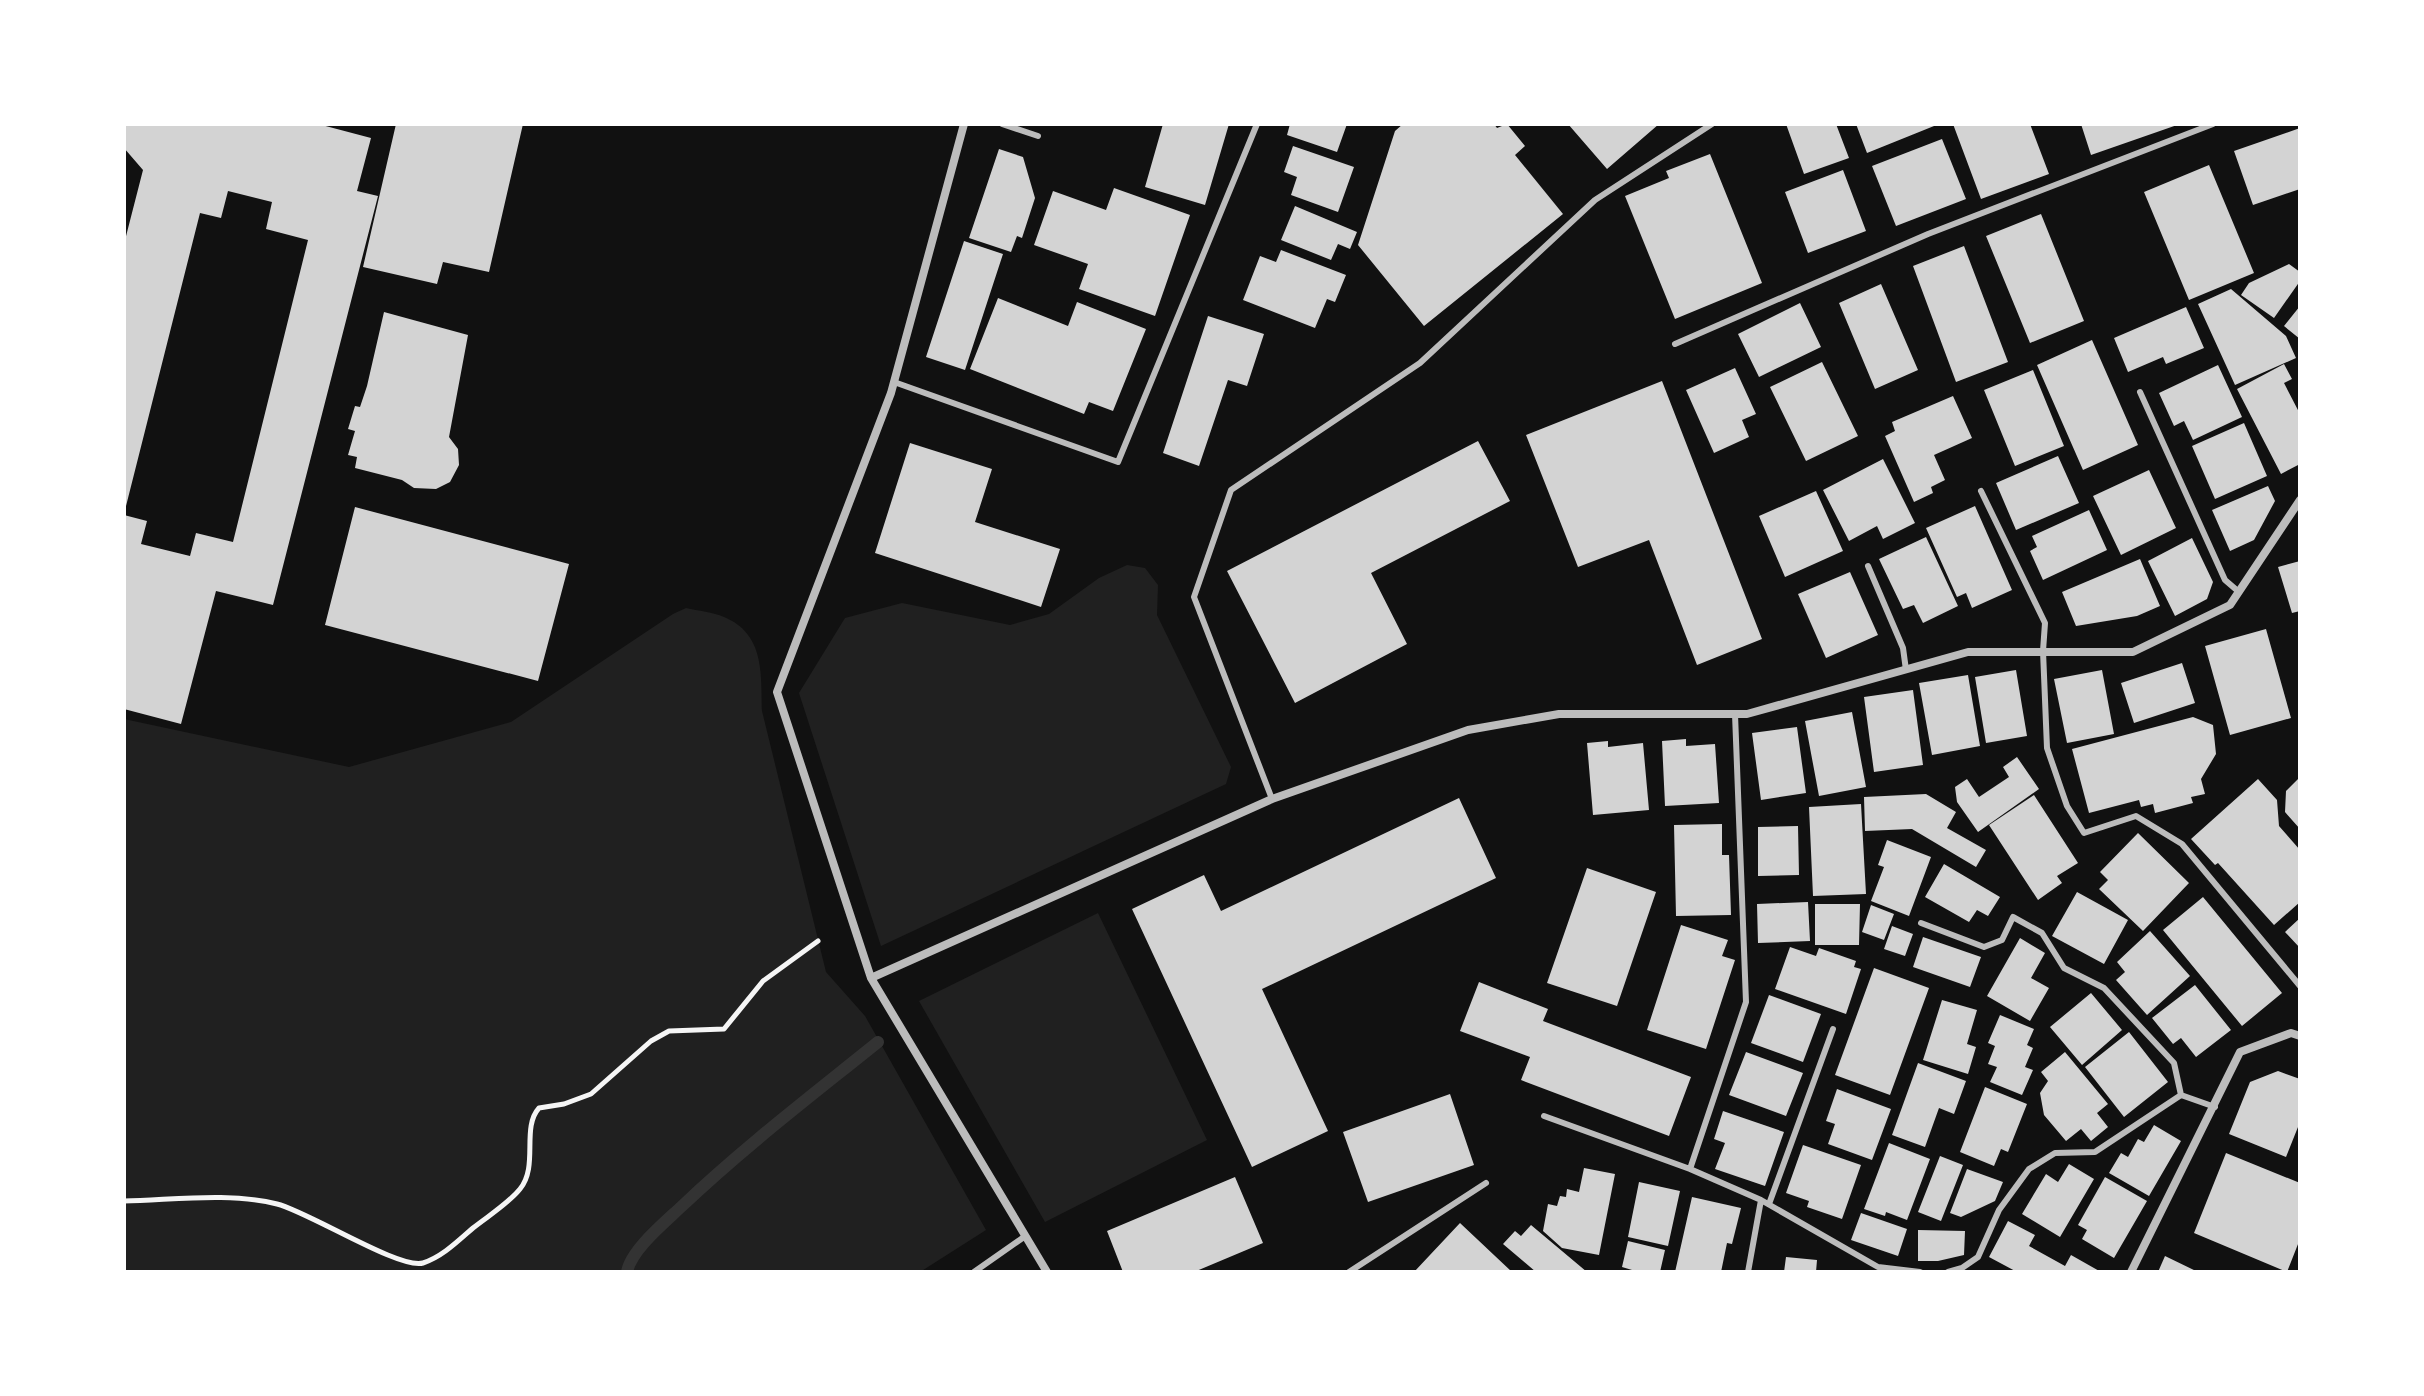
<svg xmlns="http://www.w3.org/2000/svg" width="2424" height="1396" font-family="Commissioner,sans-serif">
  <style>
    .green { fill: #202020 }
    .lines { fill: none; stroke-linecap: round; stroke-linejoin: round }
    .stream { stroke: #333; stroke-width: 12 }
    .building { fill: #d3d3d3 }
    .path { stroke: #f5f5f5; stroke-width: 5 }
    .service { stroke: #bcbcbc; stroke-width: 6 }
    .minor { stroke: #bcbcbc; stroke-width: 8 }
  </style>
  <rect width="100%" height="100%" fill="#111"/>
  <path class="green" d="M1127,565L1145,568L1158,585L1157,615L1231,767L1226,784L881,946L799,693L845,618L902,603L1010,625L1049,614L1099,578Z
    M686,608C698,611 713,612 724,617C765,634 761,674 762,711L826,972L865,1016L986,1230L920,1272H124V719L349,767L511,722L673,614Z
    M1098,913L1207,1140L1045,1222L919,1001Z"/>
  <g class="lines">
    <path class="stream" d="M627,1272C631,1250 664,1223 681,1207C743,1148 811,1096 878,1042"/>
  </g>
  <path class="building" d="M124,124H318L371,138L357,191L378,196L273,605L216,591L181,724L124,709V515L147,521L141,544L190,556L196,533L233,542L308,240L266,229L272,202L228,191L221,218L200,213L124,514V244L143,170L124,148Z
    M396,124H523L489,272L443,262L437,284L363,267Z
    M1163,124H1229L1205,205L1145,187Z
    M1290,124H1347L1337,152L1287,135Z
    M1403,124H1494L1497,128L1507,124L1525,146L1515,155L1563,214L1424,326L1358,245L1395,131Z
    M1568,124H1659L1607,169Z
    M1786,124H1836L1849,158L1804,174Z
    M1856,124H1939L1867,153Z
    M1953,124H2030L2049,174L1981,199Z
    M2081,124H2180L2091,155Z
    M2300,128V189L2253,205L2234,151Z
    M1942,139L1966,199L1896,226L1872,166Z
    M1293,146L1354,167L1338,212L1291,195L1297,177L1284,172Z
    M999,149L1023,157L1035,198L1022,238L1017,236L1011,252L969,238Z
    M1710,154L1762,283L1675,319L1625,196L1669,178L1666,171Z
    M2209,165L2254,273L2189,300L2144,192Z
    M1843,170L1866,231L1808,253L1785,192Z
    M1114,188L1190,215L1155,316L1079,289L1088,264L1034,245L1053,191L1106,210Z
    M1295,206L1357,232L1350,249L1338,244L1331,260L1281,240Z
    M2041,214L2084,321L2030,343L1986,236Z
    M964,241L1003,254L965,370L926,357Z
    M1964,246L2008,362L1956,382L1913,266Z
    M1281,250L1346,275L1335,302L1327,299L1315,328L1243,300L1260,256L1276,262Z
    M2289,264L2300,272V281L2274,318L2241,295L2249,283Z
    M1881,284L1918,370L1875,389L1839,303Z
    M2231,289L2286,336L2296,358L2235,385L2198,304Z
    M998,298L1068,326L1077,302L1146,329L1113,411L1089,402L1084,414L970,369Z
    M1800,303L1821,347L1759,377L1738,334Z
    M2300,306V339L2284,326Z
    M2186,307L2204,348L2166,364L2163,357L2128,372L2114,338Z
    M384,312L468,335L449,437L458,449L459,465L450,482L436,489L414,488L402,480L355,468L357,457L348,455L355,431L348,429L355,406L360,407L367,386Z
    M1208,316L1264,334L1247,386L1228,380L1199,466L1163,453Z
    M2092,340L2138,445L2083,470L2037,365Z
    M1822,362L1858,436L1806,461L1770,387Z
    M2284,364L2292,379L2284,383L2300,414V464L2281,474L2237,389Z
    M2218,365L2242,417L2193,440L2184,421L2174,426L2159,393Z
    M1735,368L1756,414L1742,420L1749,437L1714,453L1686,390Z
    M2033,370L2064,446L2015,466L1984,390Z
    M1662,381L1762,639L1697,665L1649,540L1578,567L1526,435Z
    M1953,396L1972,438L1934,455L1945,480L1931,487L1933,493L1914,502L1885,436L1895,431L1892,422Z
    M2244,423L2267,476L2215,499L2192,446Z
    M1478,441L1510,501L1371,573L1407,644L1295,703L1227,571Z
    M910,443L992,469L975,522L1060,549L1041,607L875,553Z
    M2058,456L2079,503L2016,530L1996,483Z
    M1883,459L1915,523L1883,539L1877,526L1849,541L1823,490Z
    M2149,470L2176,528L2121,555L2093,496Z
    M2268,486L2275,501L2254,540L2230,551L2212,510Z
    M1816,491L1843,551L1785,577L1759,516Z
    M1975,506L2012,590L1972,608L1966,593L1957,597L1926,528Z
    M355,507L569,564L538,681L325,625Z
    M2089,510L2107,550L2043,580L2030,551L2037,547L2032,536Z
    M1926,537L1958,606L1923,623L1914,605L1903,609L1879,559Z
    M2192,538L2213,582L2207,599L2175,616L2148,561Z
    M2140,559L2160,606L2137,616L2076,626L2062,592Z
    M2300,561V611L2292,613L2278,567Z
    M1850,572L1878,635L1826,658L1798,594Z
    M2266,629L2291,718L2230,735L2205,646Z
    M2182,663L2195,703L2134,723L2121,683Z
    M2016,670L2027,736L1986,743L1975,677Z
    M2102,670L2114,734L2067,743L2054,679Z
    M1968,675L1980,746L1932,755L1919,683Z
    M1913,690L1923,765L1874,772L1864,697Z
    M1852,712L1866,787L1819,796L1805,721Z
    M2193,717L2213,725L2216,754L2201,779L2205,794L2191,797L2193,803L2155,813L2153,804L2141,807L2139,800L2089,813L2072,749Z
    M1797,727L1806,793L1761,800L1752,733Z
    M1686,739V746L1715,744L1719,803L1665,806L1662,741Z
    M1608,741V747L1643,743L1649,810L1593,815L1587,743Z
    M2017,757L2039,789L1978,832L1957,802L1955,787L1967,779L1979,797L2009,777L2003,767Z
    M2300,777V829L2285,812L2286,791Z
    M2258,779L2277,800L2279,826L2300,850V902L2274,925L2218,863L2215,865L2191,839Z
    M1926,794L1956,812L1947,828L1986,850L1976,867L1912,829L1865,831L1864,797Z
    M2034,795L2078,863L2057,876L2062,883L2038,900L1989,825Z
    M1459,798L1496,878L1262,989L1328,1131L1252,1167L1132,909L1204,875L1221,911Z
    M1861,804L1866,894L1813,896L1809,807Z
    M1722,824V855H1729L1731,915L1676,916L1674,825Z
    M1798,826L1799,875L1758,876V827Z
    M2138,833L2189,883L2143,931L2099,889L2108,880L2100,872Z
    M1887,840L1931,857L1909,916L1871,901L1884,867L1878,865Z
    M1944,864L2000,897L1988,916L1977,910L1969,922L1925,897Z
    M1587,868L1656,892L1617,1006L1547,983Z
    M2077,892L2128,920L2104,964L2052,936Z
    M2203,897L2282,993L2242,1026L2163,930Z
    M1808,902L1810,941L1758,943L1757,904Z
    M1815,904H1860L1859,945H1815Z
    M1871,905L1894,914L1884,940L1862,932Z
    M2300,918V948L2285,932Z
    M1681,925L1728,940L1722,956L1735,960L1706,1049L1647,1030Z
    M1892,926L1913,934L1905,956L1884,949Z
    M2150,931L2190,976L2147,1015L2116,980L2125,972L2117,962Z
    M1923,937L1981,957L1970,987L1913,967Z
    M2020,938L2045,953L2031,978L2049,988L2030,1021L1987,996Z
    M1790,947L1816,956L1819,948L1856,961L1854,967L1861,969L1846,1014L1775,989Z
    M1874,968L1929,988L1890,1095L1835,1075Z
    M1479,982L1548,1009L1543,1021L1691,1077L1669,1136L1521,1080L1530,1057L1460,1031Z
    M2195,985L2231,1030L2196,1057L2181,1038L2173,1044L2152,1018Z
    M2091,993L2122,1030L2082,1065L2050,1027Z
    M1769,995L1821,1014L1803,1062L1751,1043Z
    M1942,1000L1977,1010L1967,1044L1976,1047L1968,1074L1923,1060Z
    M2000,1015L2034,1029L2027,1045L2033,1048L2025,1067L2033,1070L2022,1095L1990,1082L1997,1067L1988,1064L1995,1046L1988,1043Z
    M2129,1032L2168,1082L2124,1117L2085,1067Z
    M1746,1052L1803,1073L1786,1116L1729,1095Z
    M2065,1052L2108,1104L2097,1113L2108,1127L2091,1141L2081,1129L2066,1141L2044,1115L2040,1093L2048,1081L2041,1072Z
    M1918,1063L1966,1081L1954,1114L1939,1108L1925,1147L1892,1135Z
    M2278,1071L2300,1079V1122L2286,1157L2229,1134L2250,1082Z
    M1985,1087L2027,1104L2008,1152L2001,1149L1994,1166L1960,1152Z
    M1837,1089L1891,1109L1872,1160L1828,1144L1835,1124L1826,1121Z
    M1450,1094L1474,1165L1368,1202L1343,1132Z
    M1723,1111L1784,1132L1765,1186L1715,1169L1725,1143L1714,1139Z
    M2154,1125L2181,1141L2149,1196L2109,1173L2121,1153L2128,1157L2138,1139L2144,1142Z
    M1889,1143L1930,1159L1907,1220L1886,1212L1885,1216L1864,1209Z
    M1803,1145L1861,1165L1842,1219L1807,1207L1809,1201L1786,1193Z
    M2226,1153L2300,1183V1239L2287,1272L2194,1233Z
    M1940,1156L1963,1165L1941,1221L1918,1212Z
    M2069,1164L2094,1179L2060,1237L2022,1214L2046,1174L2058,1182Z
    M1584,1168L1615,1174L1599,1255L1562,1248L1543,1231L1548,1204L1557,1206L1560,1196L1566,1197L1567,1189L1579,1192Z
    M1967,1169L2003,1182L1995,1201L1961,1217L1950,1213Z
    M1235,1177L1263,1243L1194,1272H1123L1107,1231Z
    M2105,1177L2147,1201L2114,1258L2082,1239L2087,1230L2078,1225Z
    M1639,1182L1680,1191L1668,1246L1628,1237Z
    M1692,1197L1741,1208L1732,1244L1727,1243L1721,1272H1675Z
    M1861,1213L1907,1229L1898,1256L1851,1240Z
    M2008,1221L2035,1235L2029,1246L2065,1266L2071,1255L2101,1272H2017L1989,1257Z
    M1460,1223L1512,1272H1414Z
    M1531,1225L1587,1272H1536L1503,1244L1515,1231L1521,1236Z
    M1918,1230L1965,1231L1964,1255L1938,1261H1918Z
    M1628,1241L1665,1250L1660,1272H1631L1632,1270L1622,1267Z
    M2165,1256L2198,1272H2158Z
    M1786,1257L1817,1260L1816,1272H1784Z"/>
  <g class="lines">
    <path class="path" d="M124,1201C174,1200 228,1192 277,1204C309,1212 400,1270 423,1263C442,1257 458,1241 473,1228C488,1216 508,1204 520,1189C539,1166 521,1128 539,1108L564,1104L591,1094L651,1041L669,1031L724,1029L763,981L818,941"/>
    <path class="service" d="M1002,124L1038,136
      M1675,344L1928,234L2213,124
      M894,382L1118,462L1257,124
      M2140,392L2225,580L2239,592
      M1981,491L2045,623L2043,651L2047,748L2067,806L2084,833L2136,816L2182,844L2300,986
      M1868,566L1903,648L1906,670
      M1272,799L1194,597L1231,490L1420,363L1595,200L1712,124
      M1921,923L1984,947L2002,940L2013,917L2042,933L2064,968L2104,988L2174,1063L2181,1095
      M2181,1095L2215,1107
      M1544,1116L1690,1169L1761,1200L1878,1267L1920,1272
      M1690,1169L1746,1002L1735,714
      M1769,1204L1833,1029
      M974,1272L1024,1237
      M1349,1272L1486,1183
      M1748,1272L1761,1200
      M1948,1272L1962,1268L1978,1257L1999,1210L2029,1169L2055,1153L2095,1152L2181,1095"/>
    <path class="minor" d="M964,124L891,393L777,692L871,978L1047,1272
      M871,978L1272,799L1468,730L1559,714H1747L1968,652H2133L2230,605L2300,500
      M2131,1272L2240,1052L2291,1033L2300,1036"/>
  </g>
  <rect width="2424" height="1396" fill="none" stroke="#ffffff" stroke-width="252"/>
</svg>
